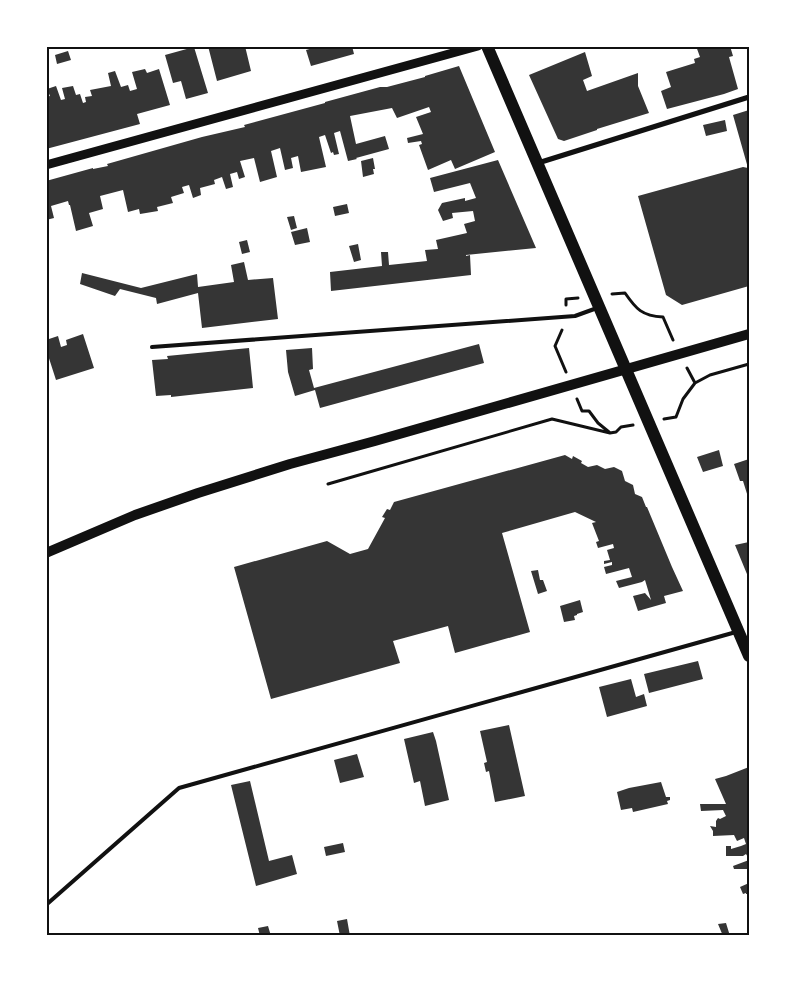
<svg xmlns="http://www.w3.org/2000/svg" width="795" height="982" font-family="Jost,sans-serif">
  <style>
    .building { fill: #353535 }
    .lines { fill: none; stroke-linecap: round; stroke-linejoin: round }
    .path { stroke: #111; stroke-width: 3 }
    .service { stroke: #111; stroke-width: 4 }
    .minor { stroke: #111; stroke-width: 5 }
    .tertiary { stroke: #111; stroke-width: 9 }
    .secondary { stroke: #111; stroke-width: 10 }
    .primary { stroke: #111; stroke-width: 12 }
    .neatline { fill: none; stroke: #111; stroke-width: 2 }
  </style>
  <rect width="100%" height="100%" fill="#fff"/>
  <path class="building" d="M208,46H245L251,71L217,81Z
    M320,46H352L354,54L311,66L306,50Z
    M696,46H730L733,56L729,57L738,89L724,94L667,109L661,91L671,87L666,72L695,63L694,59L700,57Z
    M194,47L208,93L186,99L181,81L173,83L165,55Z
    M68,51L71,60L57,64L55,55Z
    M585,52L592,76L583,80L587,91L638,73V86L649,113L597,129V130L564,141L558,139L529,75Z
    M459,66L495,152L455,169L451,160L428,170L419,145L422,144L421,141L408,143L407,138L423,134L416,117L431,112L429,107L397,118L392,108L350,116L356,144L385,136L389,149L356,158L357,159L348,161L340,131L334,133L339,154L334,155L333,152L331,153L325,135L319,137L326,167L301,172L298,156L291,158L293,168L285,170L280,148L271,151L277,177L260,182L254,158L240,161L245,177L239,179L237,172L230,174L233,187L226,189L222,177L214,180L215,184L200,188L201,195L193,198L189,185L182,187L184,193L171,197L173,203L157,207L158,211L140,214L139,209L128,212L123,190L100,196L103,209L89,213L93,226L76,231L70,205H69L68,201L51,206L54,218L46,220V181L93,168V169L108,166L107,164L202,137L245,127L244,125L325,103V102L380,87H387L425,77V76Z
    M145,69L147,73L159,69L170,105L137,114L140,124L46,149V97L50,96L47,89L56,86L61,100L65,99L62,88L73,86L76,95L80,94L83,103L86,102L85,97L92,96L90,90L111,86L108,73L115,71L121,87L128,85L130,91L137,89L132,72Z
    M749,110V286L682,305L666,295L638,196L743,167L748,168L733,115Z
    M725,120L727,131L706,136L703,125Z
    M373,158L375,169H373L374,174L363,177L361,161Z
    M498,160L536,248L466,255V256L470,255L471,275L331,291L330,272L382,266L381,252H388L389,265L427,261L425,250L438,249L436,240L467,233L464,224L475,221L473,211L452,213L453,218L443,221L438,210L442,203L465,198V201L476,198L470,183L434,192L430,178Z
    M347,204L349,213L335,216L333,207Z
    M294,216L297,228L291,230L287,217Z
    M307,228L310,242L295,245L291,232Z
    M247,240L250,252L242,254L239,242Z
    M358,244L361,260L354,262L349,246Z
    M244,262L248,280L273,278L278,319L202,328L198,293L157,304L156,298L120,289L115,296L80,284L82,273L141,288L197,274L198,287L234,282L231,265Z
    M83,334L94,368L56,380L46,349V340L58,336L61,347L67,345L66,340Z
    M479,344L484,363L320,408L315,390L295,396L288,372L286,350L312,348L313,369L309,370L314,388Z
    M249,348L253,388L171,397V395L156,396L152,360L168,359L167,356Z
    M719,450L723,466L703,472L697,457Z
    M565,455L572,459L573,456L582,461L581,463L588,467L597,465L605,469L614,467L622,471L625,481L633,485L635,494L642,497L646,507H647L672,567L683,591L664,596L666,603L638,611L633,596L645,593L651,600L645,580L642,582L619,588L616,581L632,577L629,568L606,574L604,567L612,565V562L604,564V561L610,560L607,550L614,548L613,544L598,548L596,542L599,541L592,523L596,522L575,512L502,533L530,632L455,653L448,626L393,641L400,663L271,699L234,567L327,541L350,554L368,549L385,518L382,517L387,509L390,510L394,502Z
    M749,459V497H748L743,481H740L734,464Z
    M749,542V579L735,545Z
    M538,570L540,580H543L547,591L538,594L531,571Z
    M580,600L583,612L577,614V615L574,616L575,620L564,622L560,606Z
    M698,661L703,679L649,693L644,674Z
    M631,679L636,697L644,694L647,706L607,717L599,687Z
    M509,725L525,796L495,802L489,771L486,772L484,763L487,762L480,731Z
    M433,732L436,741L449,800L425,806L420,781L414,783L404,739Z
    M357,754L364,777L340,783L334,760Z
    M749,767V859L746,854L743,856H726V846H731V849L741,846L746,844L744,838L737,841L734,835L713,836V831L710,826L716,827V821L718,818L720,819L726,816L723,810L701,811L700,804H726L715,779L726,776Z
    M250,781L269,861L292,855L297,874L256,886L231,785Z
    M661,782L666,797H670V800L667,801L668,804L633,812L632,808L621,810L617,792L629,788Z
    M343,843L345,852L326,856L324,847Z
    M749,860V869H734L733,866Z
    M749,883V894H746V893L743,894L740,887Z
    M347,919L350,936H340L337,921Z
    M726,923L730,936H723L718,924Z
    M268,926L271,936H260L258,928Z"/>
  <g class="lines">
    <path class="path" d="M612,294L625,293C636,309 642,316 663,317L673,340
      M566,305V299L578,298
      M562,330L555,346L566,372
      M687,368L695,383
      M577,399L582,411H589L598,423L609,432
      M664,419L676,417L683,399L695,383L710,375L749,364
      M328,484L552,419L610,433L616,432L621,427L633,425"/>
    <path class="service" d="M152,347L575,316L597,308
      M46,905L179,788L736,632"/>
    <path class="minor" d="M538,163L749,97"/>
    <path class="tertiary" d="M46,165L478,46"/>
    <path class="secondary" d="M46,553L135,515L198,493L290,464L375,441L749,334"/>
    <path class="primary" d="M487,46L749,656"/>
  </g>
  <rect width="795" height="982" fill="none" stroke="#ffffff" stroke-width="95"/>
  <rect x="48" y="48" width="700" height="886" class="neatline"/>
</svg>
